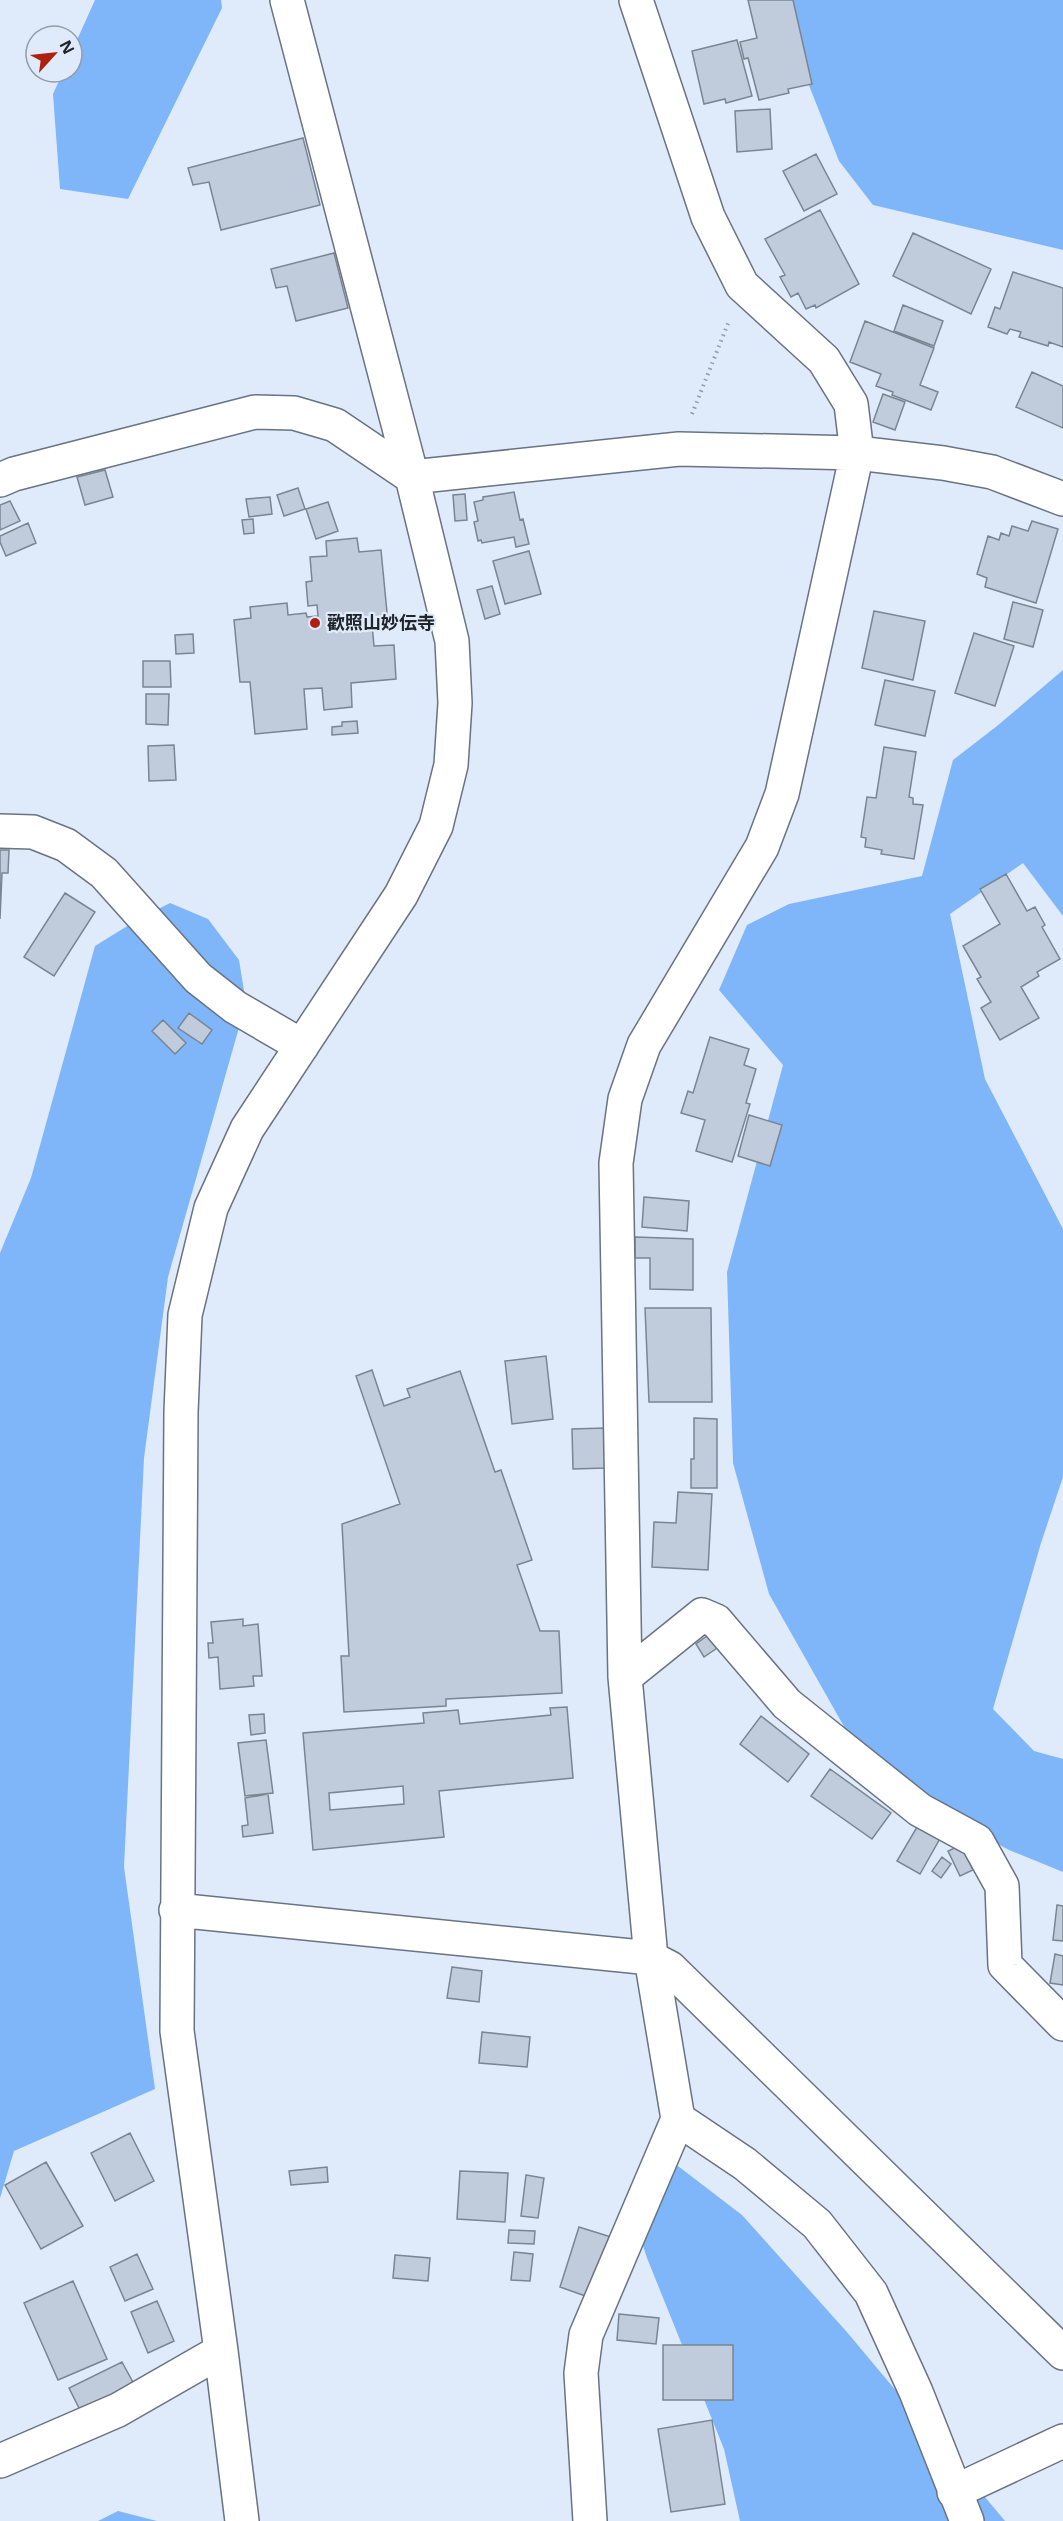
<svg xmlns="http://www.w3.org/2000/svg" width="1063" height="2521" font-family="'Open Sans','Noto Sans JP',sans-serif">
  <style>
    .forest { fill: #7fb5f9 }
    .building { fill: #c0ccdb; stroke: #7a8593; stroke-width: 1.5; fill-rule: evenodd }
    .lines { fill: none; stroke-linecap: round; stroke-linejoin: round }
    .minor-casing { stroke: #697381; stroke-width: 36 }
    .path { stroke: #939ba7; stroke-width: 4; stroke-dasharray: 1.5 4.5; stroke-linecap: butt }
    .minor { stroke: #fff; stroke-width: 33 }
    .poi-dot { fill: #ae200f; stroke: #dfebfb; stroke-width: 2 }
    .labels { text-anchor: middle; stroke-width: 4.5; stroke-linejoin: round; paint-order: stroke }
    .poi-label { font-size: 18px; font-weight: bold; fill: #21252b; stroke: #dfebfb; text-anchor: start }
  </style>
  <rect width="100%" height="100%" fill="#dfebfb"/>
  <path class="forest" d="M95,0H221L222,8L128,199L60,189L53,94L63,72H72V51Z
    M780,0H1063V250L873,205L839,161L785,25Z
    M1063,670V916L1023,863L950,914L985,1079L1063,1229V1477L1041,1543L993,1709L1034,1751L1063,1759V1872L1009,1850L872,1776L769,1594L733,1463L727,1272L783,1065L719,990L747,925L789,904L922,876L953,760L997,726Z
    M170,903L208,919L239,960L246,1003L168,1277L144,1458L124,1867L155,2089L14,2151L0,2198V1253L31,1178L95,946L137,920Z
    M674,2163L742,2215L846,2331L1005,2521H740L724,2449L647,2258L630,2205Z
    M118,2511L157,2521H98Z"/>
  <path class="building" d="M748,0H793L812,84L788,89L789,93L759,100L748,58L744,59L740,42L757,38Z
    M737,40L752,96L726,103L725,99L704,104L692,51Z
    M770,109L772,149L737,152L735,111Z
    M303,138L320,205L221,230L209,182L193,185L188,168Z
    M816,154L837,194L804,211L783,171Z
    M820,210L859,284L816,308L815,305L806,309L798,293L791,297L780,277L785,275L765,239Z
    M913,233L991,269L971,314L893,276Z
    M334,253L348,308L296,321L287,286L276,288L271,269Z
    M1013,272L1063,288V347L1049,342L1048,346L1019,337L1021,332L1010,329L1007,334L988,327L995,307L1000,309Z
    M903,305L943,321L934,346L894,331Z
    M865,321L934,348L920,385L938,392L931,410L892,395L893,392L876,386L881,374L850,362Z
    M1032,372L1063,386V428L1016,407Z
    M883,394L905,402L895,430L873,422Z
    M105,470L113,497L85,505L77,477Z
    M298,488L305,509L284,516L277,495Z
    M514,492L520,520L523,519L529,544L516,547L514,537L482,543L481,540L478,541L474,522L478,521L474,502L483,500V497Z
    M465,494L467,520L455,521L453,495Z
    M270,497L272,514L249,517L246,499Z
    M10,501L20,521L0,530V505Z
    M328,502L338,531L316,539L306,509Z
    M253,519L254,533L244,534L242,520Z
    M1032,521L1058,529L1036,603L985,587L987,578L977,574L988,536L999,540L1001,533L1009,536L1012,526L1028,531Z
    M28,523L36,543L6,556L0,542V536Z
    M357,538L359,552L381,550L388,623L372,624L374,646L394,645L396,679L351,683L352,707L324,710L322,688L304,689L307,729L255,734L250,682H240L234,620L251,618L250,607L287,603L288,615L306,613L307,617L318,616L317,605L308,606L306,582L312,581L310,557L327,556L326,541Z
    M529,551L541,594L505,604L493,561Z
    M492,586L500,614L485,619L477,590Z
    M1013,602L1043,610L1033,647L1004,639Z
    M874,611L925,621L913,680L862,668Z
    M974,633L1014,646L995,706L955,693Z
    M193,634L194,653L176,654L175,635Z
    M143,661H170L171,687H143Z
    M885,680L935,691L925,736L875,725Z
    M146,694H169L168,725L146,724Z
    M357,721L358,733L332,735V727L342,726V722Z
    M174,745L176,780L149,781L148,746Z
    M884,747L916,752L909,797L913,798V804L923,805L914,859L881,854L882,850L865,847L866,838L861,837L867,797L876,798Z
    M0,850H9L8,873H2L0,919Z
    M1006,874L1027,911L1035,907L1045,925L1042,927L1060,959L1037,972L1039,976L1021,987L1039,1018L1000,1040L981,1008L991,1002L977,979L981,977L963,946L1000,924L980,889Z
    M65,893L95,912L54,976L24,957Z
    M189,1013L212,1030L202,1044L178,1028Z
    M163,1020L186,1043L175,1054L152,1031Z
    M710,1037L749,1049L744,1065L756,1069L746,1103L750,1104L732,1162L696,1151L705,1120L681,1113L688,1091L693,1093Z
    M749,1115L782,1125L770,1166L738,1156Z
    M644,1197L689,1201L687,1231L642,1227Z
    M635,1237L693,1239V1290L650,1289V1258H635Z
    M645,1308H711L712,1402H649Z
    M546,1356L553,1419L512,1424L505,1361Z
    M372,1370L384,1406L410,1397L407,1389L460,1371L495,1472L501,1470L532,1560L517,1565L540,1631H559L562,1693L446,1699V1706L344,1712L341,1656H349L342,1524L400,1504L356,1376Z
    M694,1418L717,1419V1488H691V1459H694Z
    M605,1428L606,1468L573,1469L572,1429Z
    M678,1492L712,1494L708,1570L652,1567L654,1522L676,1523Z
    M243,1619V1626L258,1624L262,1676H253L254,1686L220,1689L218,1657L209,1658L208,1643H213L211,1622Z
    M711,1633L720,1646L704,1657L696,1644Z
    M567,1707L573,1778L439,1791L444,1837L313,1850L303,1733L424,1723L423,1713L458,1710L460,1724L551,1715L550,1708ZM403,1786L404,1804L330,1810L329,1793Z
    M264,1714L265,1733L251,1735L249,1715Z
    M761,1716L809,1754L788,1782L740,1744Z
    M266,1740L273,1793L245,1796L238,1743Z
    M830,1769L891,1813L872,1839L811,1796Z
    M268,1794L273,1833L243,1837L242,1826L248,1825L245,1798Z
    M920,1822L942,1835L920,1874L897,1861Z
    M961,1845L973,1870L960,1876L948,1851Z
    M942,1857L951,1864L941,1878L932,1871Z
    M1057,1905L1063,1906V1941L1053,1940Z
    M1055,1954L1063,1956V1985L1050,1983Z
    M452,1967L482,1971L479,2002L447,1998Z
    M482,2032L530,2037L527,2067L479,2063Z
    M130,2133L154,2181L115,2201L91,2153Z
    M46,2162L83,2226L41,2249L5,2185Z
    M327,2167L328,2182L291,2185L289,2171Z
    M460,2171L508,2173L505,2222L457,2219Z
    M526,2175L544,2178L538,2218L521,2216Z
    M579,2227L611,2237L591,2298L560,2287Z
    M509,2230L535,2231L534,2244L508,2243Z
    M514,2252L533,2254L530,2281L511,2280Z
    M137,2254L153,2289L125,2301L110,2267Z
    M395,2255L430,2258L428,2281L393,2278Z
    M73,2281L107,2359L58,2380L24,2303Z
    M157,2301L174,2341L148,2353L131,2312Z
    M619,2314L659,2318L656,2344L617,2340Z
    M663,2345H733V2400H663Z
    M122,2362L135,2386L81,2412L69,2388Z
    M712,2420L725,2504L671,2512L658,2429Z"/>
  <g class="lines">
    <g class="minor-casing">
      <path id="minor" d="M0,480L14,474L255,412L294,413L335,425L412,477L679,449L857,453L943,463L992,472L1063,499
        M0,831L33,832L66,845L104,873L198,978L235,1007L302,1046
        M625,1677L702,1615L716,1621L787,1704L920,1810L977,1841L1002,1886L1005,1965L1063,2024
        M176,1910L651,1958L625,1677L616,1163L625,1099L644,1045L762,847L782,794L857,453L851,404L824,360L742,285L708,217L636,0
        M651,1958L678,2119L745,2164L817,2224L871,2293L916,2392L967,2521
        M651,1958L670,1968L1063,2353
        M0,2461L118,2410L221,2351
        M954,2492L1063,2441
        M242,2521L221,2351L177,2031L181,1412L185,1315L211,1208L247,1129L401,895L436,826L451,765L455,703L452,641L412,477L287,0
        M590,2521L581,2373L586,2335L678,2119"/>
    </g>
    <path class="path" d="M692,414L729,321"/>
    <use href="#minor" class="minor"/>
  </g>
  <circle class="poi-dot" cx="315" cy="623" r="6"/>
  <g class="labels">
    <g class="poi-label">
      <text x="327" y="629">歡照山妙伝寺</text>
    </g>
  </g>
  <g transform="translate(54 54) rotate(63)"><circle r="28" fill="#dfebfb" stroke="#939ca8" stroke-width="1.5"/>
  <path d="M0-4.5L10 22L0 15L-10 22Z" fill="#ae200f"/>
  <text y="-9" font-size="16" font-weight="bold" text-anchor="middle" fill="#21252b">N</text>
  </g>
</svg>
